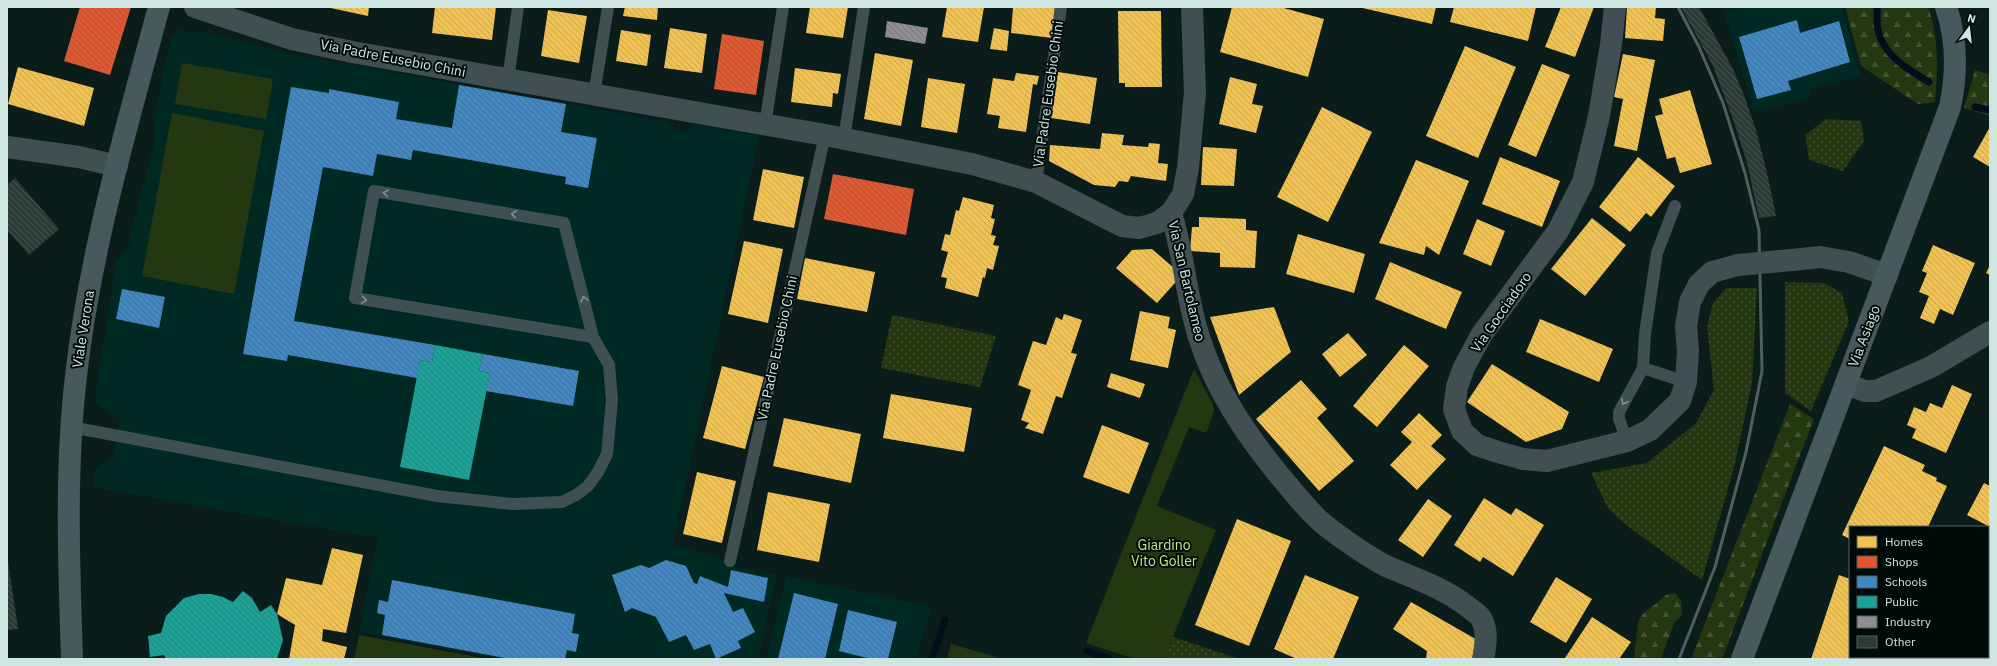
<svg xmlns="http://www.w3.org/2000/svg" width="1997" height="666" font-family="'IBM Plex Sans',sans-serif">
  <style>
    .built { fill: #012924 }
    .grass { fill: url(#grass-dots) }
    .forest { fill: url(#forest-firs) }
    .park { fill: #253710 }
    .homes { fill: url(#homes-back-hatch) }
    .shops { fill: url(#shops-back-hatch) }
    .schools { fill: url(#schools-back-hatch) }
    .public { fill: url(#public-back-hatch) }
    .industry { fill: url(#industry-back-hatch) }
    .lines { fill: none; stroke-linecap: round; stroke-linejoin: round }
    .stream { stroke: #010e1d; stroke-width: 7 }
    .building { fill: url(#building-back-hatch) }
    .service { stroke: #405052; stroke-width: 12 }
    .minor { stroke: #405052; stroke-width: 22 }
    .tertiary { stroke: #405052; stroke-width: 22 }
    .secondary { stroke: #465a5e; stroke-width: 22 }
    .rail { stroke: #505e5f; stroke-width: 3 }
    .tertiary-bridge { stroke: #405052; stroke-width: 22 }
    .oneway { stroke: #809392 }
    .labels { text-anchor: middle; stroke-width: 4; stroke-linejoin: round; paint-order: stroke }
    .street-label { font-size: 14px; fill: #cfe5e1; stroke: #000b09 }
    .park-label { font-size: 14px; fill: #bdec80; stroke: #000b09 }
  </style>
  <defs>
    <pattern id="grass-dots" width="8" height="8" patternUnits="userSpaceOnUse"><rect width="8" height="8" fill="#253710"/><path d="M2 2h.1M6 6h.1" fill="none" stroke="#445432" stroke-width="1.8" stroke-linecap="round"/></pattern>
    <pattern id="forest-firs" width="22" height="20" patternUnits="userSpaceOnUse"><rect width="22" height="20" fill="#253710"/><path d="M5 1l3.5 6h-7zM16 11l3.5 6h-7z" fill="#445432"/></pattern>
    <pattern id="homes-back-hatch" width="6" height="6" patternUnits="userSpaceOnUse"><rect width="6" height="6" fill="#f2c14e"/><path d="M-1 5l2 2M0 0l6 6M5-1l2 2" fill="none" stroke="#c5a24c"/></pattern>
    <pattern id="shops-back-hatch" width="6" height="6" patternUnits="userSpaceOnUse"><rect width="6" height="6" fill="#e4572e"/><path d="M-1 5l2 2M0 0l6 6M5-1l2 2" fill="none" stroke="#b25235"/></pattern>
    <pattern id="schools-back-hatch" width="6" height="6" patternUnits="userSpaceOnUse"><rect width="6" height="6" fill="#3f88c5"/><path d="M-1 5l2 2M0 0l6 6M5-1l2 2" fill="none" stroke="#3f7198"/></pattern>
    <pattern id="public-back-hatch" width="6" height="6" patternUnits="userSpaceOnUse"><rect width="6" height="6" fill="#17a398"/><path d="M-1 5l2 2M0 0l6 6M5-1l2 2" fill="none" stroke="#23877f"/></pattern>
    <pattern id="industry-back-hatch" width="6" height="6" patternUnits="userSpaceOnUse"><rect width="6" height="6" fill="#8d8d92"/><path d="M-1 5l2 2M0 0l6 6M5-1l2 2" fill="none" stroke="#75777b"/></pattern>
    <pattern id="building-back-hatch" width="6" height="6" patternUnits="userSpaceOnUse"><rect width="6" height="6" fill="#2c3a35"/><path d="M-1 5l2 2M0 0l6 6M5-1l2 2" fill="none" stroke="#4a5652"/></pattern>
  </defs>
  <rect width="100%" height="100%" fill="#0b1d1a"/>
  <path class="built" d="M1742,7H1842L1861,76L1809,89L1810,98L1754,112L1724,11Z
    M181,30L194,32L195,30L286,53L668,122L675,130L688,132L693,124L759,136L673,545L721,558L727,565L777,575L758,659H500L359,632L378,538L93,487L94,469L113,457L120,419L94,403L116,262L128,247L155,140L153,127L170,39L176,32Z
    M786,576L932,607L915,659H766Z"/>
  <path class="grass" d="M1826,119L1861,121L1864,141L1843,171L1809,160L1805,135Z
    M1785,282L1824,283L1842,293L1849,321L1811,411L1785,393Z
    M1726,288H1757L1752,383L1734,467L1702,580L1626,525L1608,508L1591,473L1647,463L1696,423L1714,390L1707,327L1713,303Z
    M892,315L996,336L980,387L881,368Z
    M1173,637L1239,659H1164Z"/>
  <path class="forest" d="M1845,7H1928C1939,38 1938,70 1935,102L1918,104L1861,66Z
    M1975,70L1990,75V116L1964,108Z
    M1790,404L1814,419L1722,659H1691Z
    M1675,593L1681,601L1682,615L1674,623L1661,659H1634L1638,623L1642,615L1666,595Z"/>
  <path class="park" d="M182,63L273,79L266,119L175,104Z
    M172,113L264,131L234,294L142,276Z
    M1194,369L1213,404L1214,411L1206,433L1189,427L1157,506L1216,530L1164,659H1135L1086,643Z
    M359,635L487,659H354Z
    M951,644L1003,659H947Z"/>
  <path class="homes" d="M326,7H369L368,16Z
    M435,7H496L492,40L432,33Z
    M625,7H658L657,20L623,16Z
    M810,7H848L843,38L806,33Z
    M947,7H984L978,42L942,37Z
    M1013,7H1055L1052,38L1011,33Z
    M1232,7H1280L1324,19L1308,77L1220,52Z
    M1358,7H1436L1432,24Z
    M1454,7H1536L1528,41L1450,22Z
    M1561,7H1594L1575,57L1545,47Z
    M1627,7H1656L1655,18L1665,19L1663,41L1625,38Z
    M548,10L587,16L579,63L541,56Z
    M1118,11H1161L1162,87H1125V83H1119Z
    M670,28L707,34L702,73L664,68Z
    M994,28L1009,31L1007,51L990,49Z
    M621,30L651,35L647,66L616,61Z
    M1465,46L1516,67L1478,158L1426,136Z
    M875,53L913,60L901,126L864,119Z
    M1623,54L1655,60L1637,151L1614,146L1623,99L1614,97Z
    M1542,64L1570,75L1536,157L1508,145Z
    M18,67L94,88L84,126L8,104Z
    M795,68L841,74L838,94L833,93L832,107L791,102Z
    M1058,72L1097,78L1090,124L1051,118Z
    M1016,73L1039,76L1037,85L1033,84L1026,132L998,128L1000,116L987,114L993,78L1014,81Z
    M1230,77L1257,84L1252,104L1263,106L1256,133L1219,124Z
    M928,78L965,84L957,133L921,127Z
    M1690,90L1712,164L1680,173L1675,157L1667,159L1655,116L1663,114L1659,99Z
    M1322,107L1372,132L1328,222L1277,197Z
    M1990,127V167L1973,157Z
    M1102,133L1124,135L1122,145L1148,147L1149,143L1160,144L1158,163L1168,164L1166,181L1131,176L1128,182L1119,181L1115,187L1094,185L1049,161L1050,145L1100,149Z
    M1203,147L1237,149L1234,186L1201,185Z
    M1500,157L1560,181L1542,227L1482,204Z
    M1638,157L1675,186L1651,217L1646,213L1630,232L1599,207Z
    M1416,160L1469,181L1439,255L1426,246L1424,255L1379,243Z
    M763,169L804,177L794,228L753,220Z
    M963,197L994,205L991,218L995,219L991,235L996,236L993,245L999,246L993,270L987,268L985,278L983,277L978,297L945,288L947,278L941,277L948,252L941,250L945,234L950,235L956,210L959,211Z
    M1199,217L1246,219V230L1257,231L1255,268L1220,267V253L1190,251L1192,227H1199Z
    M1592,218L1626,245L1585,296L1551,269Z
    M1477,219L1505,231L1491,266L1463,254Z
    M1298,234L1365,254L1354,293L1286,274Z
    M744,241L783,249L768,323L728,314Z
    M1933,245L1975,263L1953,315L1940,309L1934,324L1920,318L1929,296L1919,292L1927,273L1922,271Z
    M1152,249L1182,275L1157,303L1116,268L1132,250Z
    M805,258L875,272L867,312L797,299Z
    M1390,262L1462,292L1446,329L1375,299Z
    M1990,265V275L1986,273Z
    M1274,307L1291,352L1239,395L1210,317Z
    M1140,311L1170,317L1168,328L1176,330L1168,368L1130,360Z
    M1064,314L1082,320L1071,353L1077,354L1062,398L1056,396L1043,434L1025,428L1029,423L1021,420L1031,390L1018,385L1033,341L1046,345L1056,317L1062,320Z
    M1540,319L1613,349L1599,382L1526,352Z
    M1348,333L1367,355L1340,377L1322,354Z
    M1404,345L1429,366L1377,427L1353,406Z
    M1492,364L1569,412L1562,429L1526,442L1467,402Z
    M722,366L764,377L745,449L703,438Z
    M1111,373L1145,384L1140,398L1107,387Z
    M1301,380L1327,409L1317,418L1354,461L1319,491L1256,419Z
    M1952,385L1972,394L1946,453L1912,438L1916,429L1907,425L1914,407L1926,412L1930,403L1942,408Z
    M891,394L972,408L964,452L883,438Z
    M1419,413L1442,435L1431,446L1446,459L1417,490L1390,465L1412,442L1401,432Z
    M784,418L861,434L851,483L773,466Z
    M1102,425L1149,443L1129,494L1083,477Z
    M1884,446L1925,465L1922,471L1937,478L1936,481L1947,486L1928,527H1850V539L1842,535Z
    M697,472L736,481L722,543L683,534Z
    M1984,483L1990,486V527L1967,515Z
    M768,492L830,504L819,562L757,550Z
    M1484,498L1511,515L1516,508L1544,525L1513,576L1483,557L1480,562L1454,545Z
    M1428,499L1452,516L1423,557L1398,540Z
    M1237,519L1291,541L1249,646L1195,625Z
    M332,548L363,555L346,633L323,629L322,641L347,647L344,659H289L295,625L277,614L286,578L322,585Z
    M1305,575L1359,597L1333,659H1297L1274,649Z
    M1839,575L1850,579V656L1848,659H1811Z
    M1556,577L1592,599L1566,643L1530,622Z
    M1411,602L1479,641L1475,659H1426L1427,651L1393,629Z
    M1592,617L1631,642L1619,659L1565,658Z
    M1930,657H1944L1943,659H1933Z"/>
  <path class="shops" d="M80,7H131L110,75L64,61Z
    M722,34L764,41L756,95L714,89Z
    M833,174L914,189L906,235L824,219Z"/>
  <path class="schools" d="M1797,20L1800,33L1839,21L1850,62L1788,81L1791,90L1757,99L1739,37Z
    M459,85L566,104L561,132L597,138L588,188L565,184L566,177L413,150L411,160L377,154L373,176L323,167L294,321L435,345L432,362L420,360L417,378L288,355L287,361L243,354L291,87L329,93V89L399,102L396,119L452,128Z
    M122,289L165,297L159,328L116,319Z
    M483,354L579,371L573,406L486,391L490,373L479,371Z
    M666,560L686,566L694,583L697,584L700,576L728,587L731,570L768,578L764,602L724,593L733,612L743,608L755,632L738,641L741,648L716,659L710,644L694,650L686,635L669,642L656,617L632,608L625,612L612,575L641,565L649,568Z
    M392,580L575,614L572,633L579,634L576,652L567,650L565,659H510L382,635L385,615L377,613L379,600L388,602Z
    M794,593L838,604L825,659H778Z
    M848,610L897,622L888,659H871L839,651Z"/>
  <path class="public" d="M435,345L483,354L479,371L490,373L469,480L400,467L420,360L432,362Z
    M243,591L252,598L260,612L271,605L277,614L283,640L277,659H166L164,655L150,657L148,636L161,633L166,616L184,598L199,594H211L223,597L233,602Z"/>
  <path class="industry" d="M887,21L928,28L925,44L885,37Z"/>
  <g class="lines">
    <path class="stream" d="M1877,7C1878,14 1876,22 1878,29C1882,55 1909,70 1929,82
      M1975,107L1990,110
      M1087,651L1110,659
      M932,659L945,620"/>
  </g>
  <path class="building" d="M1681,7H1699L1733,69L1744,95L1756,130L1768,177L1776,216L1759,218L1747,163L1735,125L1713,66Z
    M15,178L59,229L29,255L7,230V185Z
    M7,555L18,629L7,630Z"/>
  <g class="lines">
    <path class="service" d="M508,80L518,7
      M594,95L608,7
      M765,125L783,7
      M844,139L864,7
      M1036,182L1061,7
      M1675,206L1657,253L1645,334L1643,368L1686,382
      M71,427L437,496L513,504L562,502L576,495L588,486L598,472L607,454L612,400L609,365L593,337L564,223L374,191L355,298L593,337
      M1627,441L1619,419V412L1643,368
      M730,561L825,135"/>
    <path class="minor" d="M195,7L292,39L352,52L825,135L972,164L1036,182L1122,226L1139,228L1157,223L1171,213L1183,194L1188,168L1195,92L1192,7
      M7,147L79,157L117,166
      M1171,213C1184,254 1186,297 1199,337C1215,389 1245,433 1279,475C1292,490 1304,506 1319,520C1332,532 1370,558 1386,566C1416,579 1440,586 1467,606C1471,610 1478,613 1481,618C1488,630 1486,645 1483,659
      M1846,384L1865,391H1876L1931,367L1990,332
      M1988,625L1990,623
      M1961,659L1963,657"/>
    <path class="tertiary" d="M1615,7L1611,44L1599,116L1583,182L1558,231L1482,334L1464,367L1457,387L1454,409L1462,431L1477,445L1498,452L1523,459L1547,461L1627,441L1650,430L1680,401L1686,382L1688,351L1686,326L1690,302L1699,284L1712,272L1738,265
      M1792,260L1820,257L1849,262L1887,275"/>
    <path class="secondary" d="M72,659C69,565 65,470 76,376C90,251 126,129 159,7
      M1742,659L1950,107C1957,74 1957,39 1946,7"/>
    <path class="rail" d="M1678,7L1699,47L1723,103L1745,173L1759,230L1762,371L1746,452L1715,567L1679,659"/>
    <path class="tertiary-bridge" d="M1738,265L1792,260"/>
  </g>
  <defs><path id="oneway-chevron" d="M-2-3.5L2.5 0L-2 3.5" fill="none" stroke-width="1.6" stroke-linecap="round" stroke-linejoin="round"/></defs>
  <g class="oneway">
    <use href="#oneway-chevron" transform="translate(386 193) rotate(-171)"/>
    <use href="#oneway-chevron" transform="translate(514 214) rotate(-171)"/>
    <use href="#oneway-chevron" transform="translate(584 299) rotate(-104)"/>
    <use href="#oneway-chevron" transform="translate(364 300) rotate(9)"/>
    <use href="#oneway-chevron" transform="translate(1624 402) rotate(117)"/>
  </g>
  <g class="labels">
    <g class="street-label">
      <text transform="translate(393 58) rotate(11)" y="5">Via Padre Eusebio Chini</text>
      <text transform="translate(1048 94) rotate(-82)" y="5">Via Padre Eusebio Chini</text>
      <text transform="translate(1187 281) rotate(77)" y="5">Via San Bartolameo</text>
      <text transform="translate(1501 312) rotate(-55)" y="5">Via Gocciadoro</text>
      <text transform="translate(83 329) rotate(-81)" y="5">Viale Verona</text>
      <text transform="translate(1864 336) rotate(-69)" y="5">Via Asiago</text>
      <text transform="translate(777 348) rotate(-78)" y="5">Via Padre Eusebio Chini</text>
    </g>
    <g class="park-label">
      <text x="1164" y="550">Giardino<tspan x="1164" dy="16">Vito Goller</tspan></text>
    </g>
  </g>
  <rect width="1997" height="666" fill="none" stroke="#cfe5e1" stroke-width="16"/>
  <rect x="1849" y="526" width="140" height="132" fill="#000b09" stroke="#53625f"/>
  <rect x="1857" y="536" width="20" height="12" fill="#f2c14e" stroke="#53625f"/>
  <text x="1885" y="546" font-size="12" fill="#cfe5e1">Homes</text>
  <rect x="1857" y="556" width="20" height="12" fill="#e4572e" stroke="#53625f"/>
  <text x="1885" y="566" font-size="12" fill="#cfe5e1">Shops</text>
  <rect x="1857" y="576" width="20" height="12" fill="#3f88c5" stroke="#53625f"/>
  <text x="1885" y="586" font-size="12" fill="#cfe5e1">Schools</text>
  <rect x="1857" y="596" width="20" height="12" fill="#17a398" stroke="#53625f"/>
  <text x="1885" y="606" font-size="12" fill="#cfe5e1">Public</text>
  <rect x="1857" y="616" width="20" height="12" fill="#8d8d92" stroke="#53625f"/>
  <text x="1885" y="626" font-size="12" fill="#cfe5e1">Industry</text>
  <rect x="1857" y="636" width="20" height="12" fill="#2c3a35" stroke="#53625f"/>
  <text x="1885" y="646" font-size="12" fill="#cfe5e1">Other</text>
  <g transform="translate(1969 28) rotate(15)" stroke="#000b09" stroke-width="3" paint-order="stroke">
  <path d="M0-3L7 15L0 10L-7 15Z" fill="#cfe5e1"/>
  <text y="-6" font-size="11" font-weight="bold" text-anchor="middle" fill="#cfe5e1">N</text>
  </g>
</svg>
